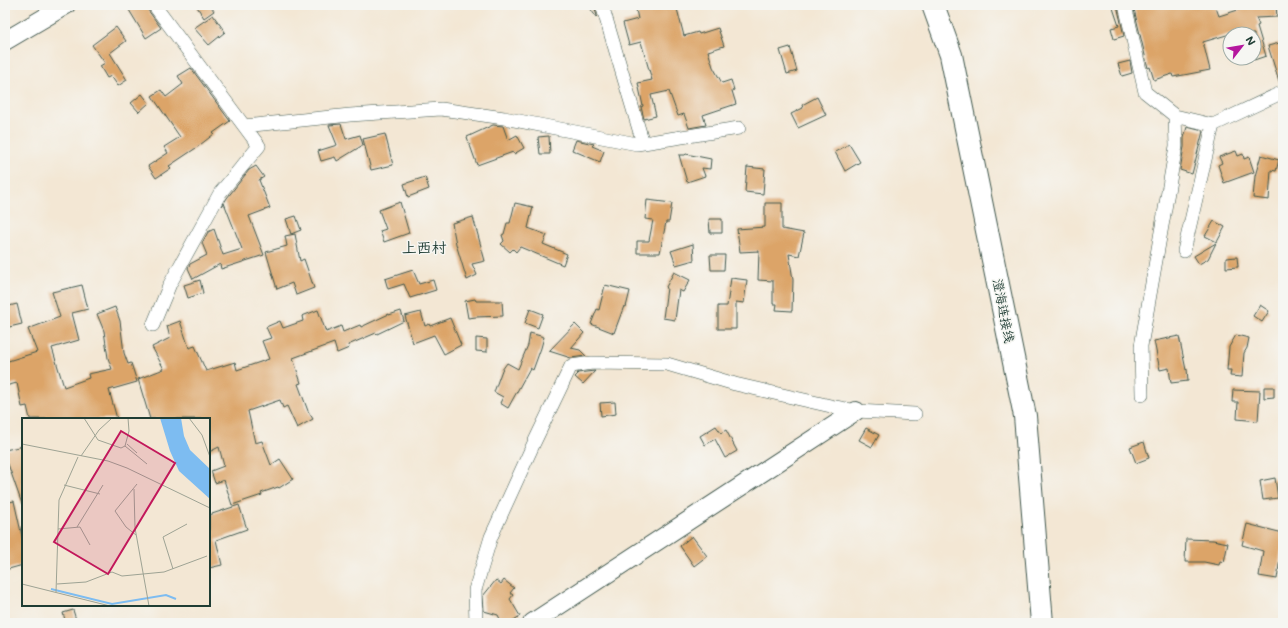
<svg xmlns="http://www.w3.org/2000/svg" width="1288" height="628" font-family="Mali,'LXGW WenKai TC',sans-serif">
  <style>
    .building { fill: #dca468 }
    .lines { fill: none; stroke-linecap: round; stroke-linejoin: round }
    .street-casing { stroke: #3f564c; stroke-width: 14 }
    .secondary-casing { stroke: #3f564c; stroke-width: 20 }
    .highway-casing { stroke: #3f564c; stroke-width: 24 }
    .street { stroke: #fff; stroke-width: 13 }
    .secondary { stroke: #fff; stroke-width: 18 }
    .highway { stroke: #fff; stroke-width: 22 }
    .labels { text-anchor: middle; stroke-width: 3; stroke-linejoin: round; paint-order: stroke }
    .street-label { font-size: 13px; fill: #1f3d34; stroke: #f6f6f2 }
    .quarter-label { font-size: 15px; fill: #1f3d34; stroke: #f6f6f2 }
    .inset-river { fill: none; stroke: #7dbcf1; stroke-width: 2 }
    .inset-road { fill: none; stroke: #9ea394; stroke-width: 1 }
    .view { fill: #c2185b; fill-opacity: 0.15; stroke: #c2185b; stroke-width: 2 }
    .inset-edge { fill: none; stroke: #1f3d34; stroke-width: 2 }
  </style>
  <rect width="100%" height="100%" fill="#f6f6f2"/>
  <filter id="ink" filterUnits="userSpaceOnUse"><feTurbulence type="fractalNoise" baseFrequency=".025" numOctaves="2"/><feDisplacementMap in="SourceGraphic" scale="8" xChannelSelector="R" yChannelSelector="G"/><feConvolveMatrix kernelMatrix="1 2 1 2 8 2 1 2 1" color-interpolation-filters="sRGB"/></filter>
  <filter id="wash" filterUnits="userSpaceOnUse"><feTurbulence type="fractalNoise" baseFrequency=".012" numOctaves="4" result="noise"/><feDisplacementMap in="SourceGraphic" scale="16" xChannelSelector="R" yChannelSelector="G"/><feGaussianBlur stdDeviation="0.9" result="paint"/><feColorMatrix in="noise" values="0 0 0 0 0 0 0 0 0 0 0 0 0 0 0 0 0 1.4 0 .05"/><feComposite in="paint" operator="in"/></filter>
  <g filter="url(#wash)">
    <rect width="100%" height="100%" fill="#f3e7d4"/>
    <g id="blocks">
      <path class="building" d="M126,5H146L148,10L161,28L146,38Z
        M196,5H210L214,11L204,18Z
        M588,5H594L597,16L596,17Z
        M635,5H676L684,36L698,32L699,34L718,28L724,46L708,51L713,67L722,83L731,80L734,90L732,91L736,104L703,115L706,125L689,128L684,114L678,116L669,91L651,95L656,116L644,119L641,107L643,106L638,83L652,80L641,42L629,45L623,23L638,19Z
        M1112,5H1117L1124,36L1114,39L1111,28L1119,26Z
        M1133,5H1215L1219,16L1241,9L1240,5H1276L1277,17L1256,18L1259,25L1257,26L1266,56L1254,60V34H1230L1203,42L1210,70L1173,77L1172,74L1154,80L1150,67L1148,68Z
        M213,15L225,32L209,45L194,28Z
        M116,27L126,41L110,53L127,80L118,86L111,76L107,78L100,66L105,63L92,45Z
        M1283,42V83L1280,84L1268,46Z
        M790,47L797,71L787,74L780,50Z
        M1130,61L1132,73L1122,76L1118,64Z
        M191,68L230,121L213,133L214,134L196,148L169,166L171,168L156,178L148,166L168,153L164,147L180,137L152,96L161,90L166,97L183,84L178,76Z
        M142,94L149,103L139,112L131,103Z
        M817,97L826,115L798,128L791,114L803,108L802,105Z
        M341,124L346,139L360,135L363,145L337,161L335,157L321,161L318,151L337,145L329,125Z
        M493,125L503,126L508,140L517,135L524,148L514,154L513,152L477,165L467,137Z
        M1187,127L1203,131L1192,174L1180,170L1184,147V138Z
        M385,134L393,165L371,170L363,139Z
        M549,136L550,154H540L538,137Z
        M576,140L594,144L592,146L604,151L600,162L572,150Z
        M849,144L860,162L845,171L835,152Z
        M1236,151L1238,156L1243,154L1244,159L1249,157L1254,172L1224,183L1218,165L1222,163L1219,157Z
        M686,154L711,159L710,169L702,168L705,176L687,182L679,155H685Z
        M1261,155L1279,160L1276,171L1271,170L1269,200L1253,198L1255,176Z
        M256,166L264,177L259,180L270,208L249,216L264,255L221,269L220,264L193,279L188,268L190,264L207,255L202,243L208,232L214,229L223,255L242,249L224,203L222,206L227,198L249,170Z
        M747,167L765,169L763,194L745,192Z
        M425,177L429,189L408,197L404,184Z
        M647,200L672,203L669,222H666L660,253H637V241H649L653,220L645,219Z
        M400,202L409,233L384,242L380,231L386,229L379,210Z
        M515,203L533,207L528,228L547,235L543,244L567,254L563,265L520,247L516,252L513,249L510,252L501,244L504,241L502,235L504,234L507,223H510Z
        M765,203H782V229L804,233L799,256L789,254L793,280L792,311L776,310L777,304H773V281L758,280L759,251L740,252L737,229L765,227Z
        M296,216L301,230L291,234L286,219Z
        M473,217L485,261L472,264L477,275L467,280L456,244L452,223Z
        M709,219H722V233H710Z
        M1214,221L1225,227L1217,242L1205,236Z
        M295,234L300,261L304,259L314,288L296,295L292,283L277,289L266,252L287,246L285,236Z
        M1216,243L1208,259L1199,264L1194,256Z
        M693,244L694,260L676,265L671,251Z
        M710,255H725L724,270H711Z
        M1237,257L1238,267L1226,268V258Z
        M413,270L419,284L433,280L436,290L410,298L404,284L388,289L385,279Z
        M674,272L690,280L683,292L679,290L675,320L663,318L667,288L666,287Z
        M731,278L747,280L744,303L736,302V329H718V306H727Z
        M200,280L203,293L188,298L184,285Z
        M82,285L88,309L72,313L79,340L52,348L64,387L89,378L88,374L112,369L108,358L104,331L97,314L115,307L120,321L124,353L128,364L131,363L137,382L109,390L117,419H30L27,406L22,407L17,383L5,386V362L37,352L28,329L60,317L52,292Z
        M605,285L630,291L626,307L624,306L614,333L591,324L597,309L599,310Z
        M475,299L476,301H502L503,316L476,317L468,318L465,301Z
        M17,304L22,324L5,328V307Z
        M1260,305L1269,311L1262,322L1253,316Z
        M530,309L543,314L538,328L525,323Z
        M318,310L326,332L341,326L343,332L360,325L361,327L389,314V315L401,311L404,321L377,334L376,333L348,345L349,348L337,353L334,343L293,358L301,383L298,384L308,411L313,419L297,428L287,406L283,408L280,400L248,411L255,443L262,441L271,465L280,459L293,479L279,488L278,487L261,493L262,495L232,505L224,480L215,483L211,471L224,466L219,447L209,452V419H150L138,379L164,369L152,347L170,338L167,326L180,321L189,348L195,346L206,371L235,362L237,370L269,359L262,341L271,338L266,327L280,321L283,328L303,321L302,316Z
        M421,312L425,326L429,324L430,326L450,318L461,345L444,354L434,335L413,343L405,316Z
        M575,324L584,333L571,348L580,350L586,356L571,358L549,351Z
        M530,333L544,337L541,348L533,370L530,368L508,408L500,403L503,397L494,392L502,370L507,363L518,369L528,345Z
        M1236,335L1249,338L1247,348L1244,353L1242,377L1230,376L1231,370H1227L1229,347Z
        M1179,336L1186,370L1187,369L1188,381L1171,383L1169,368L1160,370L1154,341Z
        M476,338L487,339V352L476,351Z
        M595,371L583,384L575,377L578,374L577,373Z
        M1264,387H1274V397L1264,398Z
        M1233,390L1260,391L1258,421L1237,419L1238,402H1232Z
        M615,402L616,414L601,416L600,403Z
        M716,426L721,433L726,430L737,451L725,458L715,439L705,445L700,436Z
        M866,428L879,435L872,447L859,440Z
        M1144,442L1149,458L1136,463L1130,447Z
        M23,446V504H22L8,464L5,465V450Z
        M1275,478L1278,498L1263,500L1260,481Z
        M14,501L23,541V565L5,570V503Z
        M239,505L247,529L216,540L222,565L209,568V515Z
        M1247,524L1283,533V551H1281L1277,579L1259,576L1263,551L1242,545Z
        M692,536L707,556L694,566L680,546Z
        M1186,539L1213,540L1228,543L1224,562L1220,561L1219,565L1204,562H1185Z
        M496,580L501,584L504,580L514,588L510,593L513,595L510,599L520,616L509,623H502L498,615L484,611L483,596Z
        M73,610L77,623H66L63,613Z"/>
    </g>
  </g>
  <g filter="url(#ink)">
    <use href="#blocks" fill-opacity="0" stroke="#3f564c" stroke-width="1"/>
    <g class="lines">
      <g class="street-casing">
        <path id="street" d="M602,5L643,143
          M1125,5L1145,92L1175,116L1176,146L1141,346L1142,395
          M1175,116L1213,125L1283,92
          M244,126L350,115L441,109L504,118L637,144L739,128
          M1184,251L1213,125
          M153,325L170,284L220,193L259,146L154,5
          M476,623L475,590L491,537L533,445L571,366L592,363L667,364L735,384L835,407L856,411L915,414"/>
      </g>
      <g class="secondary-casing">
        <path id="secondary" d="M5,41L66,5
          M532,623L856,411"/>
      </g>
      <g class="highway-casing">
        <path id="highway" d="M933,5L951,55L1025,416L1042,623"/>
      </g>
      <use href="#street" class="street"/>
      <use href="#secondary" class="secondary"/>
      <use href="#highway" class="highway"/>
    </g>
  </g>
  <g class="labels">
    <g class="street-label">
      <text transform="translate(1004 311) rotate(79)" y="5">澄海连接线</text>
    </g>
    <g class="quarter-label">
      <text x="424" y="253">上西村</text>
    </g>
  </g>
  <g transform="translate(22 418)">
    <rect width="188" height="188" fill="#f3e7d4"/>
    <path d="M138,0H159L162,18L168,32L188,51V81L157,53L148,33Z" fill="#7dbcf1"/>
    <path class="inset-river" d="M29,171L90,186L144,177L154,181"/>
    <path class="inset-road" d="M62,0L76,22L99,30L103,28L125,46M167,0L180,17L188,39M0,26L86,43L105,50L188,90M105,26L115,35M103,28L107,13L106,0M59,38L77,12L90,0M42,67L78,76M112,71L113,110L127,188M55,109L81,67M36,111L58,109L68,127M114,117L104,109L93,93L115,66M151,151L141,119L165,106M0,166L88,188M35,166L64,164L90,154L100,158L142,154L185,138M34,174L37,82L56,39"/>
    <path class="view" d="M99,13L153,45L86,156L32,124Z"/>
    <rect width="188" height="188" class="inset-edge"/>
  </g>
  <rect width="1288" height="628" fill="none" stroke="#f6f6f2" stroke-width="20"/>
  <g transform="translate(1242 46) rotate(59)"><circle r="19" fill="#f6f6f2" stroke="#a0aca6"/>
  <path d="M0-3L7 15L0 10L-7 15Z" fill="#b5179e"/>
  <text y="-6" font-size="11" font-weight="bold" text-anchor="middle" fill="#1f3d34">N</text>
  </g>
</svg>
